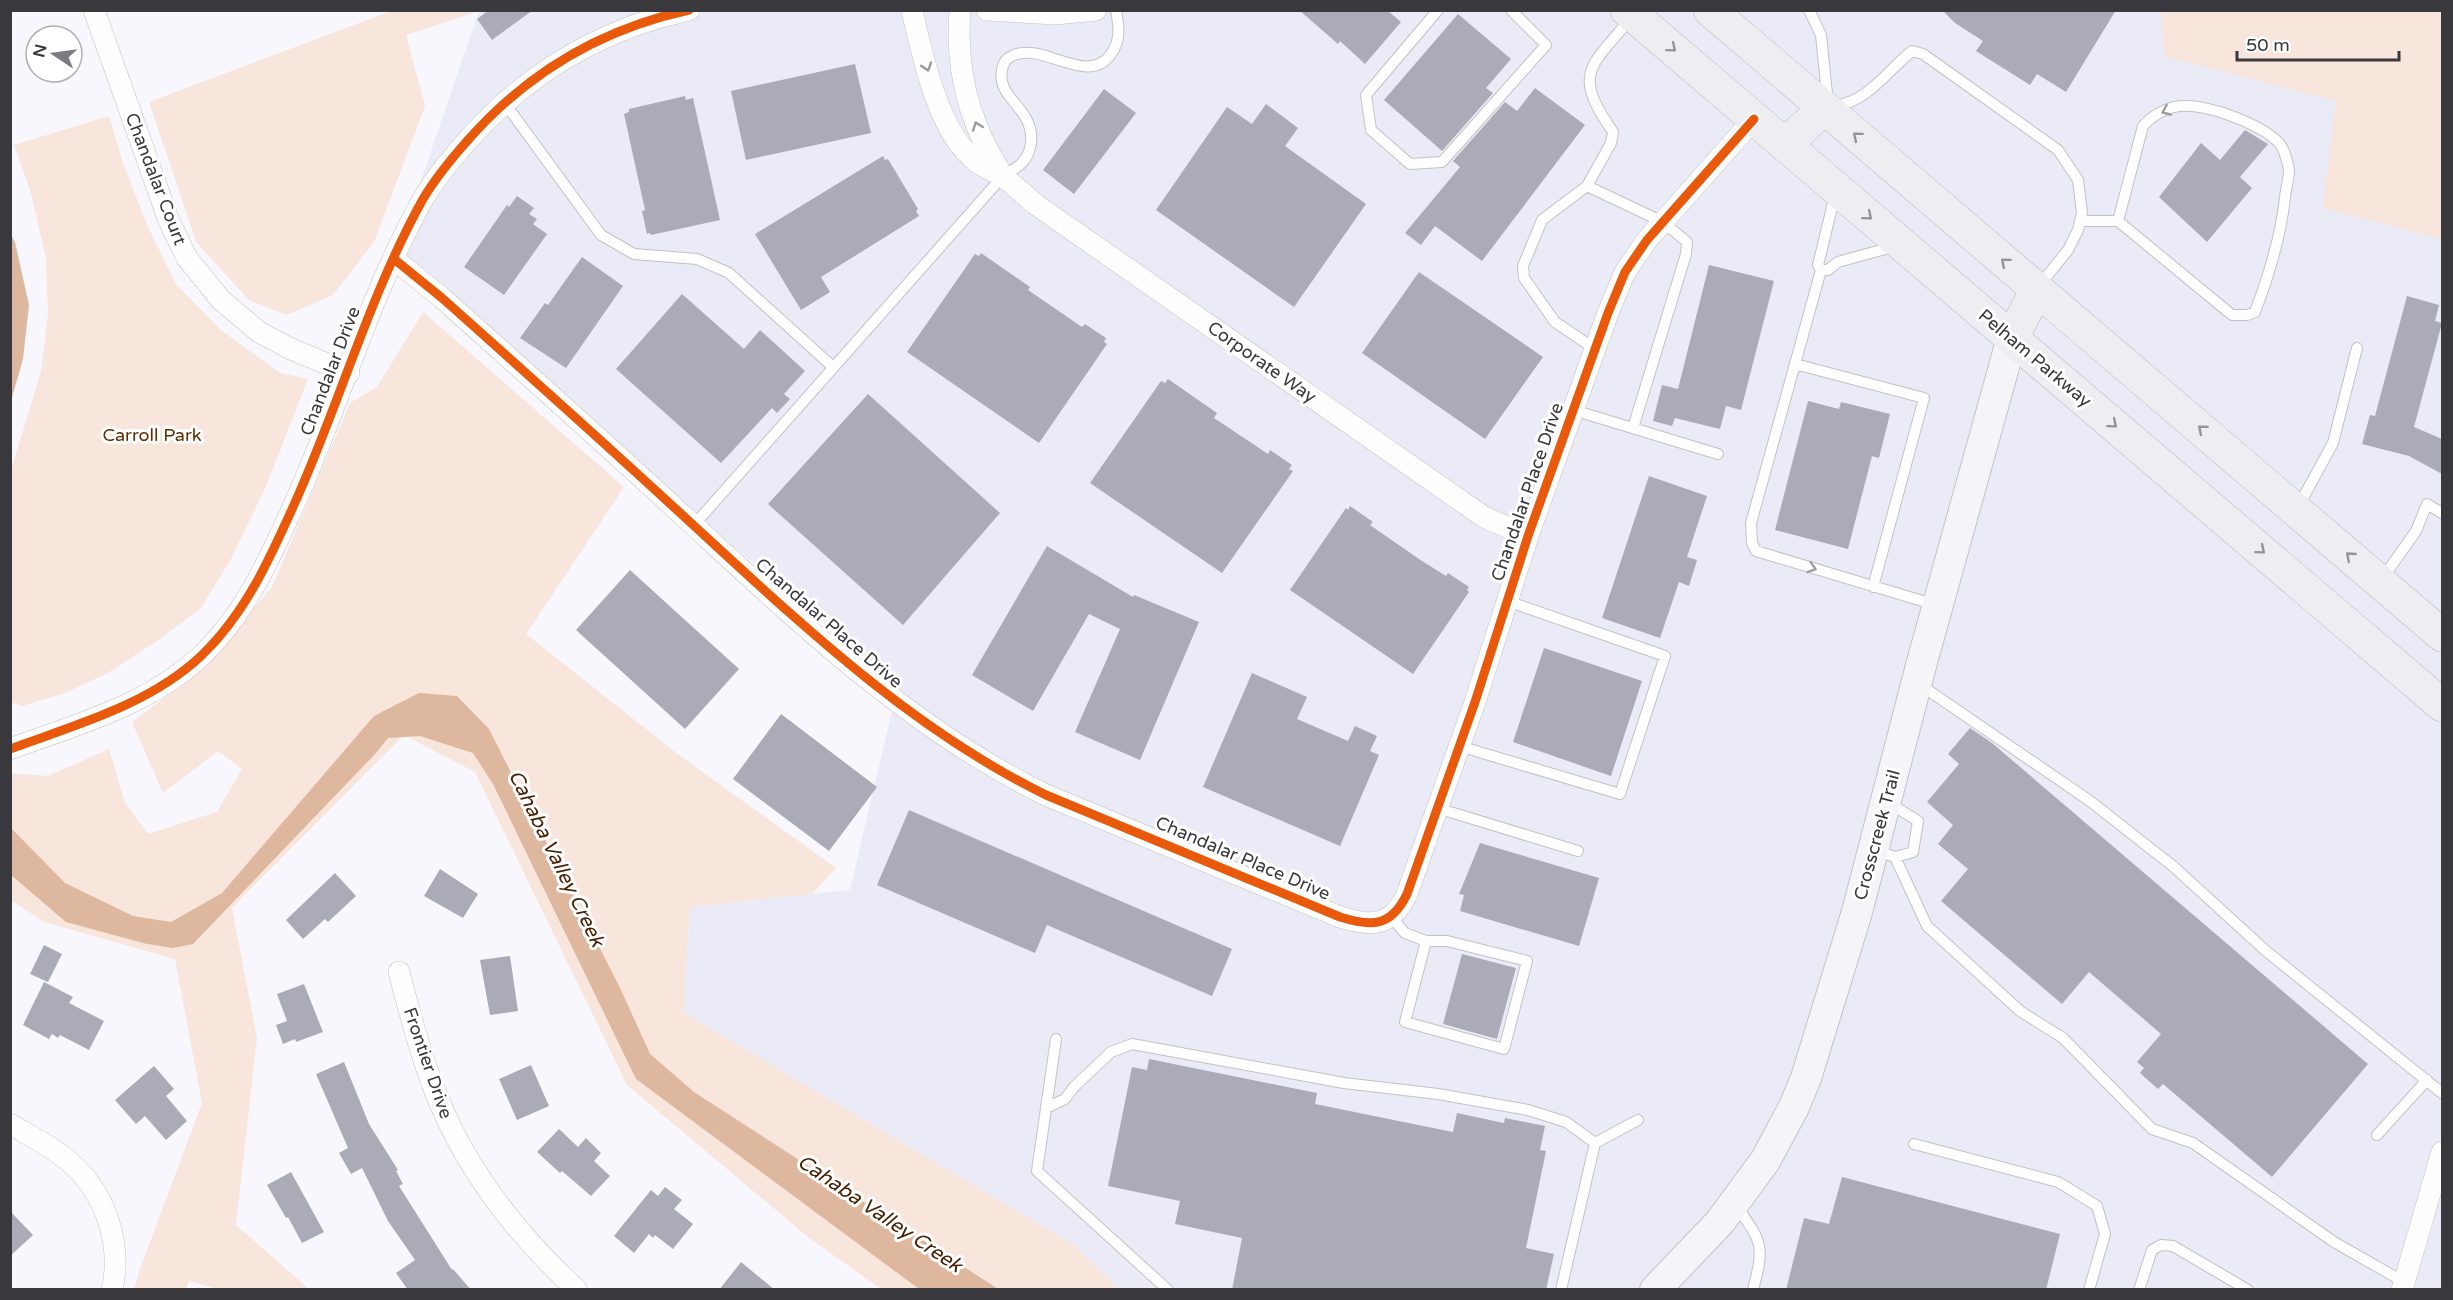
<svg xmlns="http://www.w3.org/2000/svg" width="2453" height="1300" font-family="'Varela Round',sans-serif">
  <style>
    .built { fill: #ebebf7 }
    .green { fill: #f8e5db }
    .water { fill: #deb79f }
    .building { fill: #ababb8 }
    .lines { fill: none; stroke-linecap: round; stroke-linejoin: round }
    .lane-casing { stroke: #c2c2c6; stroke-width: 12 }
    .street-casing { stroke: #c2c2c6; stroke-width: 22 }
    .secondary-casing { stroke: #c2c2c6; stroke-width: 32 }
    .primary-casing { stroke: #b8b8c3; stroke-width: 34 }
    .lane { stroke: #fefeff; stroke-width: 10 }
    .street { stroke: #fefeff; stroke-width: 21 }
    .secondary { stroke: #f5f5f9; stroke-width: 30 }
    .primary { stroke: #ededf2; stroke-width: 33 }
    .cycleway-casing { stroke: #fff; stroke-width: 13 }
    .cycleway { stroke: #e8590c; stroke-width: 9 }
    .oneway { stroke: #939398 }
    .oneway2 { stroke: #9c9c9e }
    .labels { text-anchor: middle; stroke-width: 6; stroke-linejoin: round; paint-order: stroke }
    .street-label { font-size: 18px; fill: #39393d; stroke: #fff }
    .park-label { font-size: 18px; fill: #602d00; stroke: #fff }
    .water-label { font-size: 20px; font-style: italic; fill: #472205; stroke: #fff }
  </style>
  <rect width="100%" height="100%" fill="#f7f7fd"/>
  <path class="built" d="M479,11H2360L2442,113V1289H1119L1074,1245L683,1012L690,907L850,890L898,685L394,259Z"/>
  <path class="green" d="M394,10L479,11L406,35L425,106L374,242L333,295L287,315L249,300L196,242L149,102Z
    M2161,11H2442V239L2323,208L2336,101L2164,56Z
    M109,116L123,163L148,227L176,284L222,331L280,373L308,379L266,486L231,559L201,608L157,641L108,673L65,693L22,706L11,702V470L41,372L48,314L46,258L30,190L14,145Z
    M423,312L624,487L526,634L679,755L836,868L812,894L690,907L683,1012L1074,1245L1119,1289H881L808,1237L627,1085L475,772L404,735L232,908L257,1038L236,1225L309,1289H219L189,1281L186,1289H134L140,1269L202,1103L175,959L44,922L11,900L10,773L48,776L109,749L125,803L148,834L217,812L242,769L218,751L163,793L132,722L200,671L272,587L350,403L377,387Z"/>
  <path class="water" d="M11,235L15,242L29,305L23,359L11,401Z
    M419,693L457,696L489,729L621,990L650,1054L694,1092L998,1289H919L636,1079L493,784L473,753L420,736L388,738L375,754L193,944L173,948L147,944L66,922L11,875V828L65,883L133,916L171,922L222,893L374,716Z"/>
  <path class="building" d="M489,10H533L492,40L477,19Z
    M1299,10H1387L1401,22L1365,64L1340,41L1338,44Z
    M1942,10H2116L2066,92L2037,74L2030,85L1976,51L1983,41L1955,23Z
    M1458,14L1511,59L1486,88L1493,93L1442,151L1384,100Z
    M855,64L871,133L746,160L731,91Z
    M1535,88L1585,125L1482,261L1435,226L1421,245L1405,233L1460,167L1453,161L1505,102L1517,111Z
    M1104,89L1136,113L1074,194L1043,170Z
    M685,96L686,100L693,98L720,220L651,235L650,233L647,234L642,211L645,210L624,114L629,112V109Z
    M1266,104L1298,128L1285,146L1366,204L1294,307L1156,210L1227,107L1252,124Z
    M2245,130L2268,144L2240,177L2252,188L2207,242L2159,197L2201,143L2220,160Z
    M883,156L885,160L888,159L918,209L916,211L919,216L821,277L830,292L801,310L755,234Z
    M517,196L534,208L529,214L537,219L533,224L547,234L504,295L464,267L507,205L509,207Z
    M981,253L1030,287L1028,290L1082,327L1085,324L1106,338L1104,342L1107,344L1039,443L907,352L975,254L979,256Z
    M582,257L623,286L566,368L520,338L545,303L548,305Z
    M1709,265L1774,281L1741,410L1726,406L1720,429L1675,418L1672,426L1653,421L1662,385L1678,389Z
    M1419,272L1543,357L1485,439L1362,353Z
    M682,294L744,349L760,330L805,371L784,394L790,399L777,413L772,408L721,463L616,369Z
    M2407,296L2439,305L2435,321L2442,323L2414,427L2442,439V474L2409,456L2362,444L2370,415L2375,416Z
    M1168,379L1217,413L1214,418L1268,454L1270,450L1292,465L1289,469L1293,471L1222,573L1090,483L1161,381L1165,383Z
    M868,394L1000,513L903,625L768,504Z
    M1808,401L1839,409L1841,402L1890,414L1879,458L1872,456L1848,549L1775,530Z
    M1649,476L1707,496L1687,557L1697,560L1689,586L1679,582L1660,638L1602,618Z
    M1350,506L1373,522L1370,525L1419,559L1446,576L1448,573L1469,587L1467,590L1469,592L1413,674L1290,590L1346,508L1348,510Z
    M1047,546L1133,597L1134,595L1199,622L1140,760L1075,732L1120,629L1089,614L1033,711L972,675Z
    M630,570L739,669L685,729L576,630Z
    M1544,648L1642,681L1611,776L1513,742Z
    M1252,673L1307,697L1297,719L1348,741L1355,726L1377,736L1370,751L1379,755L1340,846L1203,787Z
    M781,714L877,787L829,851L733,779Z
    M1970,728L1992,743L2368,1064L2272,1177L2163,1084L2158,1089L2140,1073L2144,1068L2137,1062L2161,1034L2089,972L2062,1004L1941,901L1968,869L1938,844L1953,825L1927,802L1959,764L1948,754Z
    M909,810L1232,949L1212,996L1047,925L1035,953L877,885Z
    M1480,843L1599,878L1579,946L1460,911L1464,895L1459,894Z
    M440,869L478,894L463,918L424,896Z
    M335,873L356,896L328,922L325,919L303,939L286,920Z
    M44,945L62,954L48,982L30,974Z
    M1462,954L1516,968L1497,1039L1443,1024Z
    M510,956L518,1011L490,1015L480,960Z
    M44,982L73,997L69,1003L104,1021L89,1050L60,1035L58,1038L52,1034L49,1039L23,1025Z
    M304,984L323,1032L296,1042L295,1039L283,1044L276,1025L287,1021L277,994Z
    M1149,1059L1317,1093L1315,1104L1453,1132L1457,1113L1504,1123L1505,1118L1545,1126L1540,1150L1546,1151L1526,1248L1554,1254L1546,1290H1232L1242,1238L1175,1224L1180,1201L1108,1186L1132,1067L1147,1070Z
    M344,1062L369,1124L398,1170L396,1171L403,1184L399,1186L452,1270L453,1269L471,1290H408L396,1273L415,1260L388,1221L362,1168L351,1174L339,1153L348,1148L316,1074Z
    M531,1065L549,1106L517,1120L499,1079Z
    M154,1066L174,1089L166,1096L187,1121L166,1140L145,1116L136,1124L115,1100Z
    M559,1129L578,1147L586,1138L601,1153L594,1161L610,1176L591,1196L562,1171L560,1173L537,1152Z
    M291,1172L324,1232L302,1243L288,1217L286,1218L267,1185Z
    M1842,1177L2060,1234L2046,1290H1786L1804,1218L1829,1224Z
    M665,1187L682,1200L674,1209L693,1224L673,1249L655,1235L653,1238L649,1234L634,1253L614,1236L651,1190L658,1196Z
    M10,1211L33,1235L10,1256Z
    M741,1262L775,1290H719Z"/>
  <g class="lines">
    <g class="lane-casing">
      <path id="lane" d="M1438,10L1366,95L1371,130L1410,164L1442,162L1546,45L1511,10
        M1809,10L1821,35L1827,94L1825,102
        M504,102L601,235L634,254L697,259L729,273L833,367
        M1834,106C1868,102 1886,72 1912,51L1923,54L2058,150L2078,180L2082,213L2078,230L2068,250L2039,286
        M1587,186L1663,222L1687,242L1686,254L1633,428
        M1835,195L1818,265L1821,270H1828L1838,262L1896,246
        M2080,221H2118L2232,315H2247L2255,312C2269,275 2281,237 2285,197C2286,188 2289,178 2289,170C2288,163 2284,149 2280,144C2260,123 2202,101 2174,107C2162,110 2151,117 2143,126L2118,221
        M1821,270L1751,523L1752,543L1756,551L1936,605
        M1595,349L1555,322L1524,278L1523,266L1542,220L1587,186L1611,143L1613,132C1571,72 1591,67 1631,18
        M1795,364L1924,398L1873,587
        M1573,410L1718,454
        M2298,507L2333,443L2357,348
        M694,525L1003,176C1009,172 1017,168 1022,163C1027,158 1030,150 1031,143C1035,108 996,99 1002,70C1003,64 1006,58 1012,56C1042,40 1087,88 1111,54C1121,40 1119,27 1116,10
        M2382,579L2416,531L2427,504L2442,513
        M1919,684L2090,801L2174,867L2266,951L2442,1093
        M1459,746L1620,794L1665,656L1507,601
        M1889,803L1918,821L1913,852L1895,857
        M1437,808L1578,851
        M1874,850L1895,857L1927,926L2020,1011L2063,1038L2152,1129L2193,1143L2334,1242L2404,1282
        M1391,917L1405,933L1426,941L1405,1022L1504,1049L1527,961L1447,941H1426
        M1056,1039L1037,1171L1168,1290
        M1046,1108L1065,1099L1074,1087L1111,1052L1132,1044L1344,1083L1438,1094L1528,1110L1566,1122L1595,1143
        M2377,1135L2427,1080
        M1914,1144L2058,1182L2097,1206L2105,1234L2089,1290
        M1736,1205C1762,1243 1765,1244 1753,1290
        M1561,1290L1595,1143L1638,1120
        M2139,1290L2152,1250L2161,1245L2173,1246L2248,1290"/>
    </g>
    <g class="street-casing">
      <path id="street" d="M94,10L169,221L187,258L221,300L259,332L291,349L349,373
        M912,10C922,54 937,126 971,157C980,166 991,170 1003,176C970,126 955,70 960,10
        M987,10L1055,14L1096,10
        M1003,176L1035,204L1484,517L1528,536
        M394,259L442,298C525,372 609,447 691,523C801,624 911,729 1046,795L1340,917C1372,927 1391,927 1407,894L1475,702L1528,536L1608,313L1625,272L1647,240L1754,119
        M10,749C75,725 149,705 201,656C247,612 271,556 297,498C341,399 370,294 423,199C436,177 452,158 468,140C528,72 601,29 689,10
        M399,972C409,1011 419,1049 433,1086C463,1166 515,1233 577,1290
        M10,1124C32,1137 57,1149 75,1167C107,1197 122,1247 112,1290
        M2402,1290L2442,1152"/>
    </g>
    <g class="secondary-casing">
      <path id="secondary" d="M1655,1290L1720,1222L1765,1161L1794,1107L1806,1078L1857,912L1922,662L2012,338"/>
    </g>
    <g class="primary-casing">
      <path id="primary" d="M1627,10L2442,705
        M1710,10L2442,635
        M1785,145L1824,108
        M2012,338L2037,289"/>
    </g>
    <use href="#lane" class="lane"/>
    <use href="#street" class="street"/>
    <use href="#secondary" class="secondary"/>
    <use href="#primary" class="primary"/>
    <g class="cycleway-casing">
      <path id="cycleway" d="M394,259L442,298C525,372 609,447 691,523C801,624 911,729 1046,795L1340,917C1372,927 1391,927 1407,894L1475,702L1528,536L1608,313L1625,272L1647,240L1754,119
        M10,749C75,725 149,705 201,656C247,612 271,556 297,498C341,399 370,294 423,199C436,177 452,158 468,140C528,72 601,29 689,10"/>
    </g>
    <use href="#cycleway" class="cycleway"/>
  </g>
  <defs><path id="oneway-chevron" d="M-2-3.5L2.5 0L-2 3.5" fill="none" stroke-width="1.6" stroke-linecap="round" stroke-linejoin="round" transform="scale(1.5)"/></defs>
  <g class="oneway">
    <use href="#oneway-chevron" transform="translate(1672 48) rotate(40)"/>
    <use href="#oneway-chevron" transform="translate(1857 136) rotate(-140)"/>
    <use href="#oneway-chevron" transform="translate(1868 216) rotate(40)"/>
    <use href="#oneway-chevron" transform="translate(2005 262) rotate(-140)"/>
    <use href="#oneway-chevron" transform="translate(2113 424) rotate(40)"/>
    <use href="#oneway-chevron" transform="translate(2202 429) rotate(-140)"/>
    <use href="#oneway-chevron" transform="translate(2261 550) rotate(40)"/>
    <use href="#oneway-chevron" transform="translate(2350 556) rotate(-139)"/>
  </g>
  <g class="oneway2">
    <use href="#oneway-chevron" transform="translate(927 67) rotate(72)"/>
    <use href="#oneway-chevron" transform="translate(2166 111) rotate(157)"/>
    <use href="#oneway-chevron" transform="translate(977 126) rotate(-110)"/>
    <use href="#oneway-chevron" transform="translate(1812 568) rotate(17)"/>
  </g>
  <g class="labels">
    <g class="street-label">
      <text transform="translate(156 179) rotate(69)" y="6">Chandalar Court</text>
      <text transform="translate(2035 358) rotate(40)" y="6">Pelham Parkway</text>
      <text transform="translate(1262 362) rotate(35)" y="6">Corporate Way</text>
      <text transform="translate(330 371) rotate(-69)" y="6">Chandalar Drive</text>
      <text transform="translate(1527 492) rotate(-71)" y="6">Chandalar Place Drive</text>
      <text transform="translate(829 623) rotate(41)" y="6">Chandalar Place Drive</text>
      <text transform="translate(1877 835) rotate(-75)" y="6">Crosscreek Trail</text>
      <text transform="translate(1243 858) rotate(23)" y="6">Chandalar Place Drive</text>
      <text transform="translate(428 1063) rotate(71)" y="6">Frontier Drive</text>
    </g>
    <g class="park-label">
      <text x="152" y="441">Carroll Park</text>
    </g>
    <g class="water-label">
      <text transform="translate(557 858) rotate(64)" y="7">Cahaba Valley Creek</text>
      <text transform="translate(880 1213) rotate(34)" y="7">Cahaba Valley Creek</text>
    </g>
  </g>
  <rect width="2453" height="1300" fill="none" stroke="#39393d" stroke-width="24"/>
  <g transform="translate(54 54) rotate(283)"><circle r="28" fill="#ffffff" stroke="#b0b0b1" stroke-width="1.5"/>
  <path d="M0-4.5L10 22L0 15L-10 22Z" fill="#7c7c80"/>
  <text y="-9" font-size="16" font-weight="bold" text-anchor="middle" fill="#39393d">N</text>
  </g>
  <path d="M2237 51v9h162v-9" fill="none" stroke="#39393d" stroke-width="3"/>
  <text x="2246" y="51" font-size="18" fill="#39393d" stroke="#ffffff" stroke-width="4.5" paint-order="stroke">50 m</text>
</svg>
